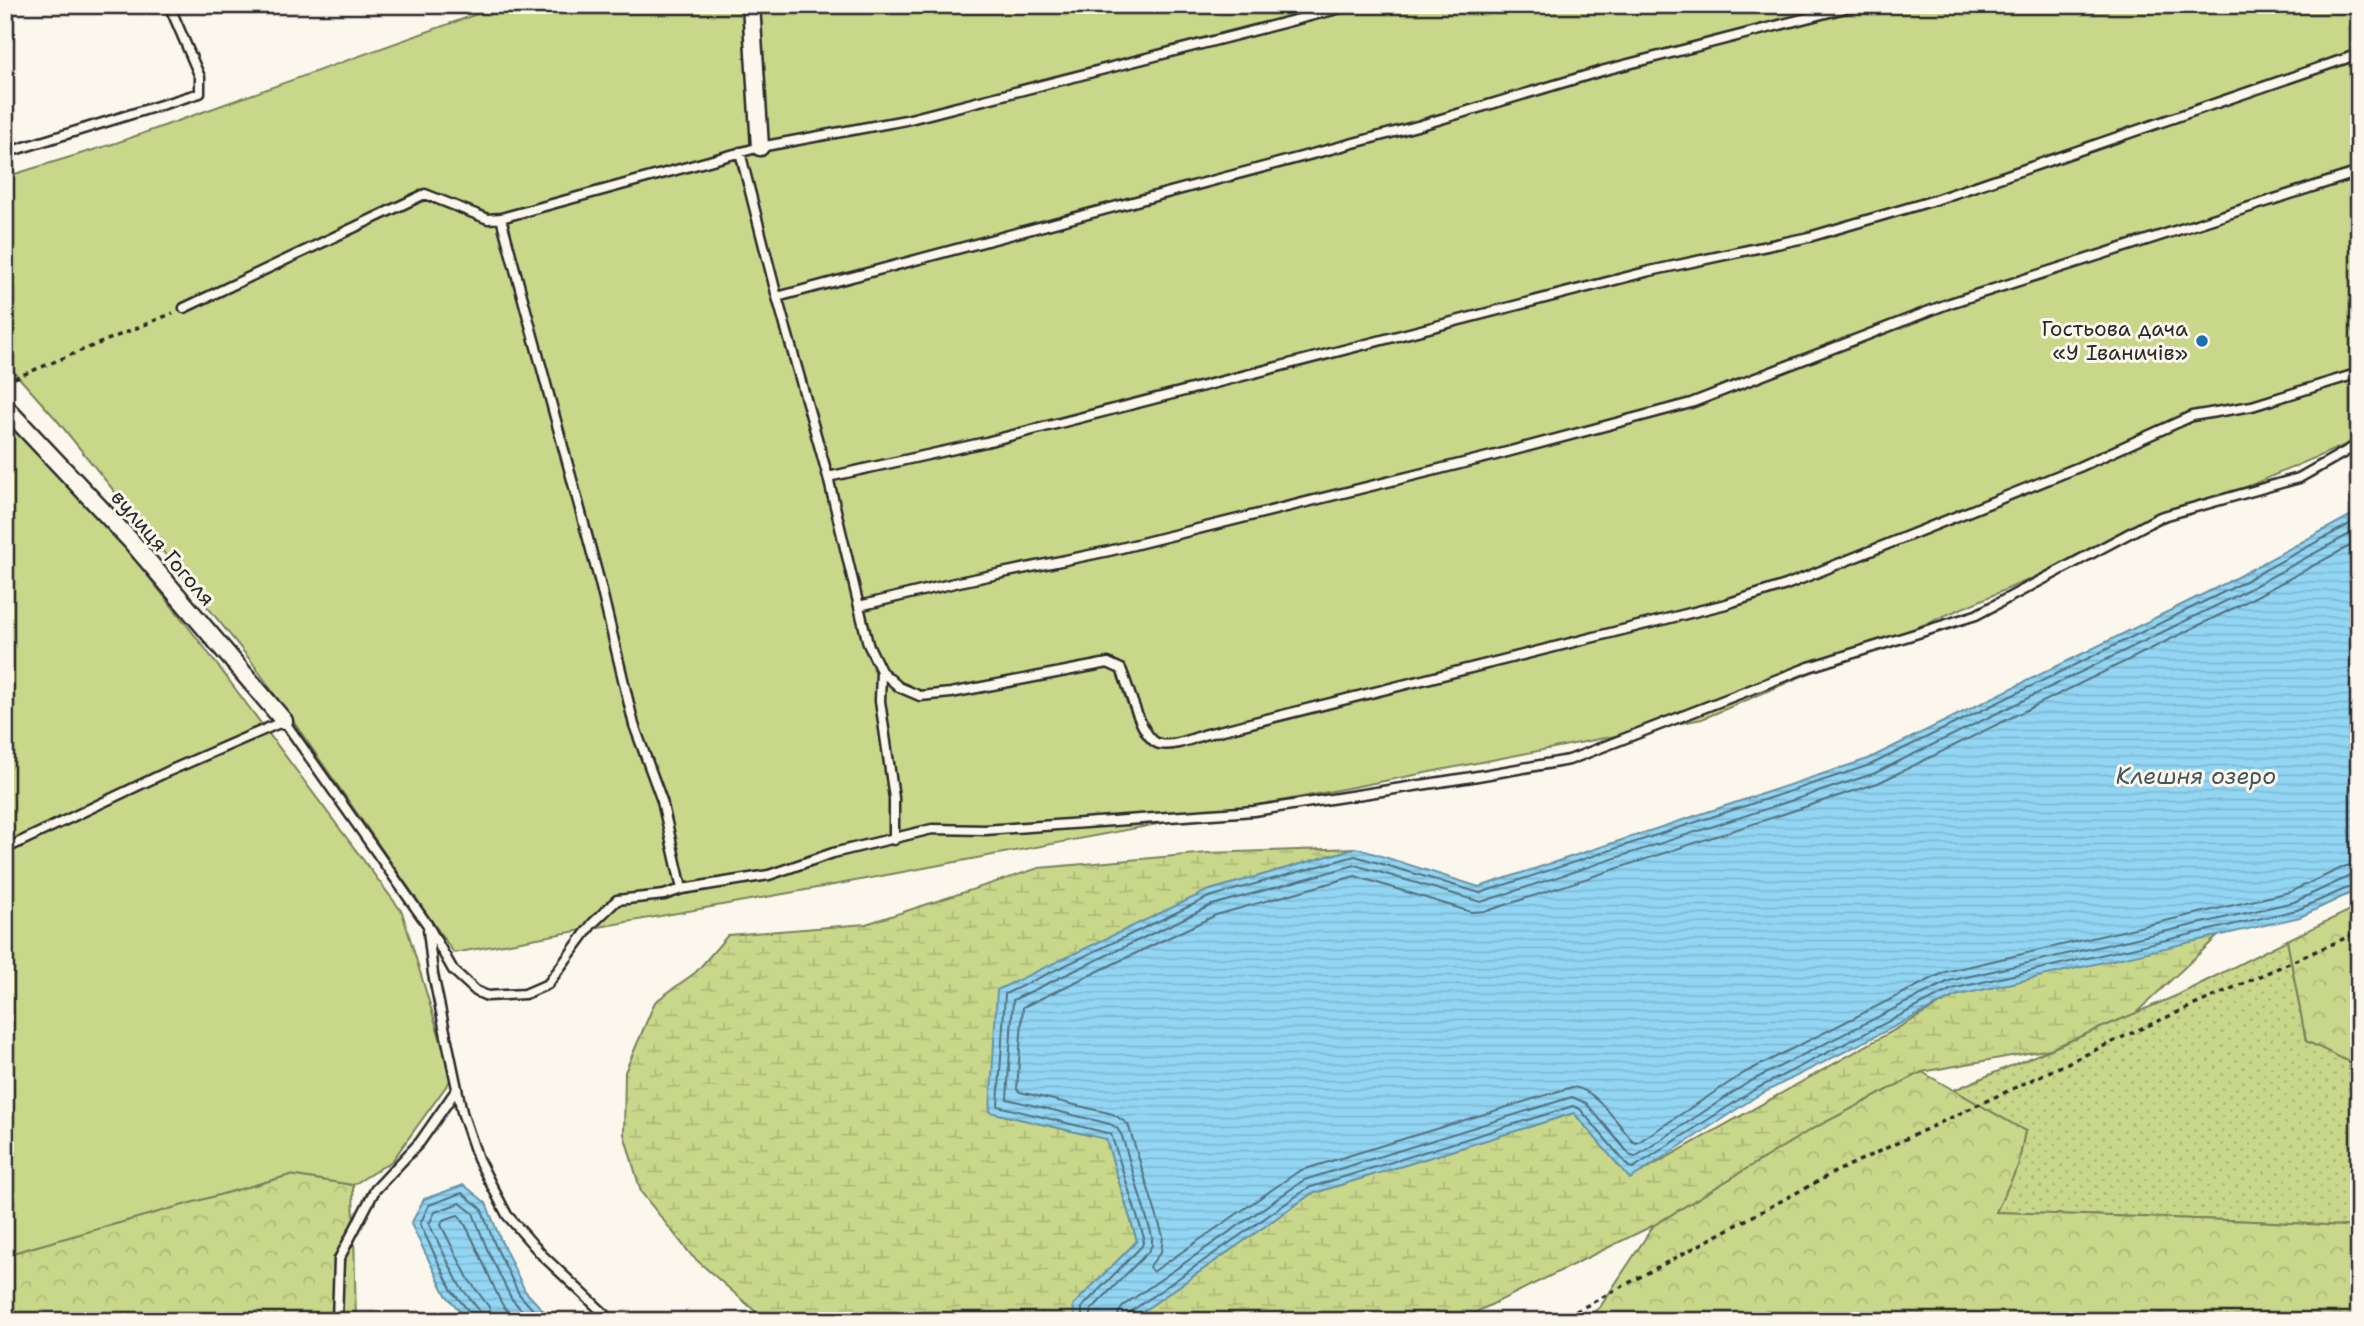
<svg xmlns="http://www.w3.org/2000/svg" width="2364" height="1326" font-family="'Shantell Sans',sans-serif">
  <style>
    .grass { fill: url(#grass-dots); stroke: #7a815b; stroke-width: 2 }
    .forest { fill: url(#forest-crowns); stroke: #7a815b; stroke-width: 2 }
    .wetland { fill: url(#wetland-marsh); stroke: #7a815b; stroke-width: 2 }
    .garden { fill: #c9d78b; stroke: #7a815b; stroke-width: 2 }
    .water { fill: url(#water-rules); stroke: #6992a4; stroke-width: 2 }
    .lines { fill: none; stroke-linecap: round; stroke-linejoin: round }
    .shore { stroke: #546f7b; stroke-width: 2 }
    .lane-casing { stroke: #2b2b2b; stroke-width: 13 }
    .street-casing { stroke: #2b2b2b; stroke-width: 21 }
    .path { stroke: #2b2b2b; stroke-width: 3.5; stroke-dasharray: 5 5; stroke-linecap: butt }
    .lane { stroke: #fbf7ec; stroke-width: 8 }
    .street { stroke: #fbf7ec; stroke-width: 16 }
    .poi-dot { fill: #1f6fb2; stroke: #fbf7ec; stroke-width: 2.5 }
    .labels { text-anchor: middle; stroke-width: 6; stroke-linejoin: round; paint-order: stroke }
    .poi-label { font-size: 21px; fill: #2b2b2b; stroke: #fbf7ec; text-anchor: end }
    .street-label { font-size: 21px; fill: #2b2b2b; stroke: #fbf7ec }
    .water-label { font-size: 23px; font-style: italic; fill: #45565d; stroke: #fbf7ec }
  </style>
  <defs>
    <pattern id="grass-dots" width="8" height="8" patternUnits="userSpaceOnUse" patternTransform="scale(1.75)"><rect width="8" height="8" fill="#c9d78b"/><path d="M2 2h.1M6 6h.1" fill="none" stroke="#adb978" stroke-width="1.8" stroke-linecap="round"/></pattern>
    <pattern id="forest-crowns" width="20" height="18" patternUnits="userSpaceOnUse" patternTransform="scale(1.75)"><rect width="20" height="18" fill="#c9d78b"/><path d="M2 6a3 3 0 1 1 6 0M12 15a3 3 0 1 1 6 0" fill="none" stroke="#adb978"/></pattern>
    <pattern id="wetland-marsh" width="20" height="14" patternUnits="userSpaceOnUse" patternTransform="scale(1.75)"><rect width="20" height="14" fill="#c9d78b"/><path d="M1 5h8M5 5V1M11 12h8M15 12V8" fill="none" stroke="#adb978"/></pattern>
    <pattern id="water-rules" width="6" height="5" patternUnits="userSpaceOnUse" patternTransform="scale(1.75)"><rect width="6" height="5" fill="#92d6f4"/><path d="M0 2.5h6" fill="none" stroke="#7eb8d1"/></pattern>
  </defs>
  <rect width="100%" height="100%" fill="#fbf7ec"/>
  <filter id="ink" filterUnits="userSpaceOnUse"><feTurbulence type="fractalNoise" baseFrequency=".0143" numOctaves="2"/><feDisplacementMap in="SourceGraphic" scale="14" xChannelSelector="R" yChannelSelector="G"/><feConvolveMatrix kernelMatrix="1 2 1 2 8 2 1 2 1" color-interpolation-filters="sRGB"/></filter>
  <g filter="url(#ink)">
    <path class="grass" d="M2287,940L2306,1041L2359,1065V1227L2254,1221L1995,1212L2018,1166L2025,1131L1954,1090L2178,995Z"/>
    <path class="forest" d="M2359,906V1067L2306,1041L2287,940Z
      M1922,1072L2025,1131L2018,1166L1996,1212L2254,1221L2359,1227V1321H1582L1600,1307L1654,1225L1810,1130Z
      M290,1175L353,1185L356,1321H5V1255Z"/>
    <path class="wetland" d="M1356,848L1207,891L990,1112L1106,1139L1137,1241L1074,1305L1075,1321H774L756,1312L692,1256L641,1192L624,1134L625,1072L655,1002L696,972L728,935L866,924L1039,868L1208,853Z
      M2219,935L2136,1013L2050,1049L1922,1072L1810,1130L1654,1225L1458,1321H1129L1311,1194L1574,1113L1630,1178L1955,996Z"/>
    <path class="garden" d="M502,5H2359V439L1702,719L1312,795L839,884L454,953L252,662L56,419L5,362V177L116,143Z
      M5,413L103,519L204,647L402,912L452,1078L392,1161L353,1185L290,1175L5,1255Z"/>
    <path class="water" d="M2359,511V889L2300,917L1955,996L1757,1096L1630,1179L1574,1113L1311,1194L1129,1321H1075L1073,1305L1137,1241L1106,1139L990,1112L997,990L1207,891L1356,848L1479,887L1868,759L2226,583Z
      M464,1185L486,1203L502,1243L525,1291L553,1321H468L446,1295L411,1224L424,1199Z"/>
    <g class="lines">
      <path class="shore" d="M2359,541L2238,606L1878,783L1487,911L1471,912L1355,876L1216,915L1023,1007L1017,1089L1020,1092L1113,1114L1128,1124L1163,1236L1161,1252L1149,1267L1153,1272L1299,1171L1572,1087C1596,1088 1618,1124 1633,1142L1637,1143L1744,1073L1945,972L2290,892L2346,866L2359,864
        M472,1321L471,1314L452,1291L420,1224L429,1205L462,1193L481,1208L495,1245L519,1294L543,1321
        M481,1321L479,1310L460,1286L429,1224L435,1212L460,1203L473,1213L487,1249L511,1298L531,1321
        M492,1321L489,1307L469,1280L441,1225L443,1220L458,1215C467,1220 493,1288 502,1304C506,1310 512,1315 517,1321
        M1082,1321V1307L1142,1246L1144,1238L1111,1134L998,1106L1005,994L1209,897L1355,856L1480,893L1870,765L2230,589L2359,519
        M1091,1321V1310L1148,1252L1152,1245V1236L1122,1136L1117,1128L1110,1124L1007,1099L1013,1000L1212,905L1355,865L1481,902L1873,774L2234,597L2359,529
        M1117,1321L1119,1312L1124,1305L1304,1180L1572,1097L1586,1103L1631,1156L1635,1157L1749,1082L1949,981L2294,902L2350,876L2359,874
        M1126,1321L1130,1312L1308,1188L1573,1106L1580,1109L1629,1167L1633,1168L1754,1090L1952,989L2297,910L2359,883"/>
      <g class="lane-casing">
        <path id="lane" d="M740,152L777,297L828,477L868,644L881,671L899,687L920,696L951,693L1108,663L1121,669C1129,686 1141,741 1160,744C1175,747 1193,738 1207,734L1726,604L1786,585L2079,467L2192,416L2252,406L2359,373
          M5,153L200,93V77L169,5
          M501,218L600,583L634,725L662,801L682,889
          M777,297L1421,125L1605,70L1857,5
          M184,308L425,194L488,219L501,218L760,147L906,120L1353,5
          M828,477L986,442L1650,271L1809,237L1935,200L2359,54
          M859,606L959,582L1109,551L1492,456L1691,403L1950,303L2359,172
          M881,671L880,701L894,798V840
          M5,849L169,771L284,721L427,924L453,970L476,991L487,996L525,994L548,984L592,924L617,900L664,895L682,889L769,875L833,853L932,829L985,830L1254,811L1472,777L1569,760L1809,667L1976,615L2160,517L2299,478L2359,444
          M428,930L433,974L462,1112L478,1159L507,1215L542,1255L612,1321
          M337,1321L339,1259L375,1190L420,1142L457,1089"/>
      </g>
      <g class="street-casing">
        <path id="street" d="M751,5L760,147
          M5,407L131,541L284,721"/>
      </g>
      <path class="path" d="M5,382L173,313
        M1558,1321L1835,1172L2138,1030L2359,932"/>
      <use href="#lane" class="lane"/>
      <use href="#street" class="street"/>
    </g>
  </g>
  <circle class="poi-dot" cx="2202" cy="341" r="7"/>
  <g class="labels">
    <g class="poi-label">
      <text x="2188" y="336">Гостьова дача<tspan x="2188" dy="24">«У Іваничів»</tspan></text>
    </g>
    <g class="street-label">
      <text transform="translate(163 548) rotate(49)" y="7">вулиця Гоголя</text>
    </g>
    <g class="water-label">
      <text x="2196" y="784">Клешня озеро</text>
    </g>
  </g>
  <rect width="2364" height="1326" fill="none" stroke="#fbf7ec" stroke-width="28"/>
  <rect x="14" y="14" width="2336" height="1298" fill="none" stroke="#2b2b2b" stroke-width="2.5" filter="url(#ink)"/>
</svg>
